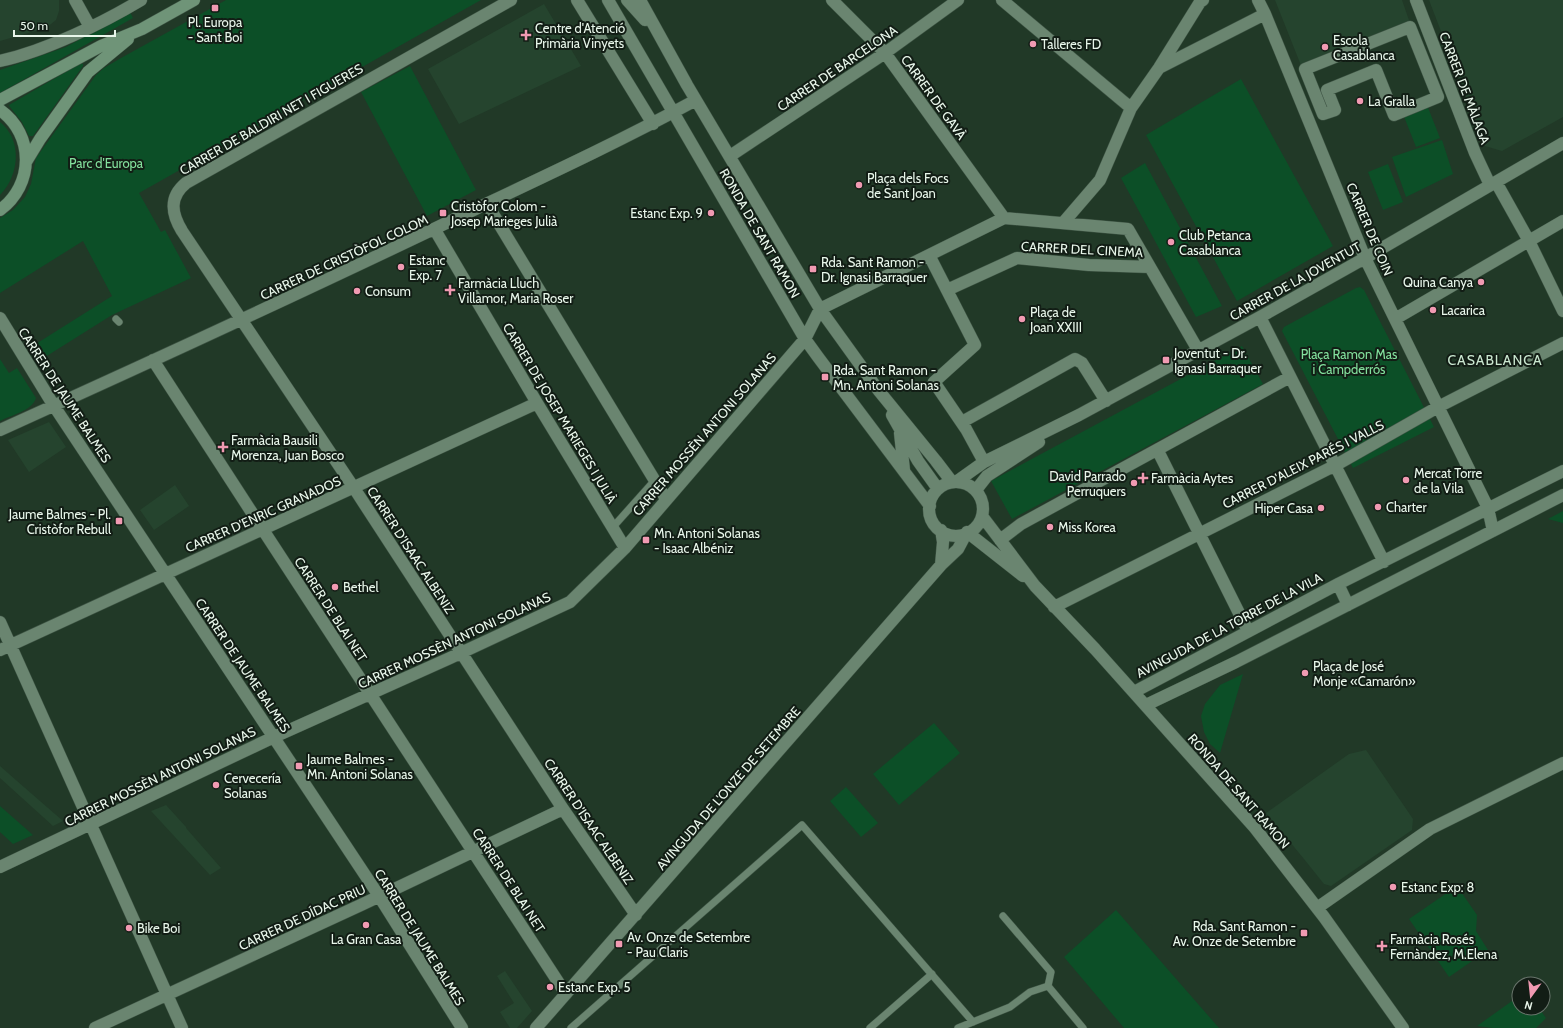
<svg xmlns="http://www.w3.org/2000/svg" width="1563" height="1028" font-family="Cabin,sans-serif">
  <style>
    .built { fill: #25442e }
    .green { fill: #0c4f27 }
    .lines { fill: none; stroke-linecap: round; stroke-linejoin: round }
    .lane-casing { stroke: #3e5444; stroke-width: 8 }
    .street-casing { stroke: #3e5444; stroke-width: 13 }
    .secondary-casing { stroke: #3e5444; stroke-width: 13 }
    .lane { stroke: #6a8570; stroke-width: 7 }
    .street { stroke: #6a8570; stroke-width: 12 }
    .secondary { stroke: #6f9478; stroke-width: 12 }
    .poi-dot { fill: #f19ab2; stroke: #121d15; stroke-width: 1.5 }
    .labels { text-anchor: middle; stroke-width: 4; stroke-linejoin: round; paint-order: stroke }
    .poi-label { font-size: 13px; fill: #e9f7eb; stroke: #121d15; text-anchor: start }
    .street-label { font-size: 13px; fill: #e9f7eb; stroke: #121d15 }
    .park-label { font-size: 13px; fill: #83e09d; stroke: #121d15 }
    .neighbourhood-label { font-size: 14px; letter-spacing: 1px; fill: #cae7d0; stroke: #121d15 }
  </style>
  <rect width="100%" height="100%" fill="#213927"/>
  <path class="built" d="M0,0H59V11L56,20L46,28L0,41Z
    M1275,0H1402L1411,26L1302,68Z
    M1429,0H1563V117L1502,151L1485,146Z
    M544,4L581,66L459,124L428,69Z
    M49,422L66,447L29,472L8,440Z
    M175,485L189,506L154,530L140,510Z
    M1366,750L1413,819L1412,830L1331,886L1324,884L1304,859L1266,813L1349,754Z
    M0,766L17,781L63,821L53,826L0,778Z
    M166,805L186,827V828L221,868L210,875L151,811Z
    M505,971L532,1011L517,1028H510L500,1012L514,1003L497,976Z"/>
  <path class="green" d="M226,0H481L139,193L161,232L165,230L191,278L112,315L42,359L40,356L37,357L31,347L112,296L83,241L0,293V218L13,210L25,197L31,184L36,158L96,75L104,68L121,58Z
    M130,12L133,18L0,93V70L66,47Z
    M81,63L83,64V66L33,136H29L22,122L10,107L9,105Z
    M410,66L476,190L427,216L361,92Z
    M1241,79L1333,246L1237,301L1146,135Z
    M1427,105L1440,138L1416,147L1403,114Z
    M0,122C23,140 19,176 0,195Z
    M1442,140L1453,174L1406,197L1392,157Z
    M1145,163L1222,306L1196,317L1121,178Z
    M1388,164L1403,202L1383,210L1368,172Z
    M1360,287L1364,290L1434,427L1353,468L1282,331L1284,327L1356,288Z
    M1242,346L1263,384L1012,519L991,481Z
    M0,359L9,373L17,368L36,398C32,411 11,415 0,421Z
    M1563,511V523L1548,519Z
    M1243,674L1220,753L1210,744L1204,732L1201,716L1205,704L1220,685Z
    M934,723L960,753L899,805L873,774Z
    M846,787L878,823L861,837L830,801Z
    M0,806L33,835L13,844L0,832Z
    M1457,886L1477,915L1476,931L1488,950L1449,977L1409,919Z
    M1116,910L1219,1028H1124L1064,957Z
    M1519,996V1008H1539L1546,1018L1536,1028H1493L1477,1026Z"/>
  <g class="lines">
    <g class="lane-casing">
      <path id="lane" d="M116,319L119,322
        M613,527L655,480
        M1003,916L1051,972L1048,986L1083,1028
        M571,1028L802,825L973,1022
        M870,1028L932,974
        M958,1028L1010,1007L1030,992L1048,986"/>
    </g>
    <g class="street-casing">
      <path id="street" d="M75,0L90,27
        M511,0L186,183C169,197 171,213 182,231L354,488L563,809L636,915
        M577,0L653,124
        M608,0L805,339L818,357L930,506
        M627,0L645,20
        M640,0L687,85L820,309L879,391L936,461L952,482
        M832,0L885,53L1004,218
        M1002,0L1131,108
        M1258,0L1265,14L1365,258L1488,508L1493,531
        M1416,0L1475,153L1490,185
        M1410,27L1438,97L1394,115L1376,70L1327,90L1335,110L1323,114L1305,69Z
        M0,61C45,51 101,24 141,0
        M1159,68L1265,14
        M730,156L885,53L958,0
        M1496,182L1529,241L1563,311
        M487,204L666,499
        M1063,223L1100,180L1131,108L1159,68L1200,2L1203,0
        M435,230L537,403L625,548
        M929,255L975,345L934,382L966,429L984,462
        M947,290L1017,258L1089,265L1150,267
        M820,309L1004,218L1128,229L1198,350
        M1260,317L1384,562
        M0,318L54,406L379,896L462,1028
        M1395,319L1563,221
        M153,360L269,539L566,994
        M892,415L918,461L938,489
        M962,422L1075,359L1082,363L1106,401
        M0,430C164,356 326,281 488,203C558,170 628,137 696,100
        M900,433L904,470
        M1158,451L1248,631
        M956,482L984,462L1079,415L1260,317L1365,258L1563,143
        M929 509a27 27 0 1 1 54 0a27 27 0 1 1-54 0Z
        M976,490L987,476L1039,442
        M982,516L1035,586L1095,649L1255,828L1324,917L1403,1028
        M941,530L943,542L941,565
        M967,532L1023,576
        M1000,540L1021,524L1290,377
        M1338,584L1348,605
        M1054,607L1336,465L1438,407L1563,343
        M0,622L182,1028
        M0,650L537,403
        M1134,692L1338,584L1563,471
        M1146,705L1236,662L1563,495
        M0,867L274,737L450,658L570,602L625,548L805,339L820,309
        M1317,908L1430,829L1563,763
        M95,1028L363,904L563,809
        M536,1028L941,565L958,549L967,532"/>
    </g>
    <g class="secondary-casing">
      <path id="secondary" d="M0,100L101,46L142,29L194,0
        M0,110C35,135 34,185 0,210
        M26,162L40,139L88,72L128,39"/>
    </g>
    <use href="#lane" class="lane"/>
    <use href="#street" class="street"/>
    <use href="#secondary" class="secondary"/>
  </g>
  <g class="poi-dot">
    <rect x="211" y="4" width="8" height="8" rx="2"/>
    <path d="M524 29h4v4h4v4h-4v4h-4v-4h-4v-4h4z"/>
    <circle cx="1033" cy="44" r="4"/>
    <circle cx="1325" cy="47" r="4"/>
    <circle cx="1360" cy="101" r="4"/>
    <circle cx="859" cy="185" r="4"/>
    <rect x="439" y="209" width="8" height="8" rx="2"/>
    <circle cx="711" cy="213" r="4"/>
    <circle cx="1171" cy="242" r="4"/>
    <circle cx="401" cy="267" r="4"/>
    <rect x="809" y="265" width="8" height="8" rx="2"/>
    <circle cx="1481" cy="282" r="4"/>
    <path d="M448 284h4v4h4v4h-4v4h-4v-4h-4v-4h4z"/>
    <circle cx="357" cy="291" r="4"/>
    <circle cx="1433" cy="310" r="4"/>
    <circle cx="1022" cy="319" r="4"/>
    <rect x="1162" y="356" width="8" height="8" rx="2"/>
    <rect x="821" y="373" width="8" height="8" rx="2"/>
    <path d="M221 441h4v4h4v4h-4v4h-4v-4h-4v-4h4z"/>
    <path d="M1141 472h4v4h4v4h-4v4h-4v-4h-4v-4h4z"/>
    <circle cx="1406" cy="480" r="4"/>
    <circle cx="1134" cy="483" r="4"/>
    <circle cx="1378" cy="507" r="4"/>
    <circle cx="1321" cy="508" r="4"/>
    <rect x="115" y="517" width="8" height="8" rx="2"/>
    <circle cx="1050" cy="527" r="4"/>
    <rect x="642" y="536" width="8" height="8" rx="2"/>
    <circle cx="335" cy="587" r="4"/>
    <circle cx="1305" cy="673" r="4"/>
    <rect x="295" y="762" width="8" height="8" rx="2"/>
    <circle cx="216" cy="785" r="4"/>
    <circle cx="1393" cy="887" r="4"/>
    <circle cx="366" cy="925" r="4"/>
    <circle cx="129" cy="928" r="4"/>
    <rect x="1300" y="929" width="8" height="8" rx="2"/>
    <rect x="615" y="940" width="8" height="8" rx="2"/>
    <path d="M1380 940h4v4h4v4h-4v4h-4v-4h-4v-4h4z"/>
    <circle cx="550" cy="987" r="4"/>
  </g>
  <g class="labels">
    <g class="poi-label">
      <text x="215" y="27" text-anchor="middle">Pl. Europa<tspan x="215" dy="15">- Sant Boi</tspan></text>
      <text x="535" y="33">Centre d'Atenció<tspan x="535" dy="15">Primària Vinyets</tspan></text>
      <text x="1333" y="45">Escola<tspan x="1333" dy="15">Casablanca</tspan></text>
      <text x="1041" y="49">Talleres FD</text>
      <text x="1368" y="106">La Gralla</text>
      <text x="867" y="183">Plaça dels Focs<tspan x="867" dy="15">de Sant Joan</tspan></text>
      <text x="451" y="211">Cristòfor Colom -<tspan x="451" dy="15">Josep Marieges Julià</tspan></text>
      <text x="703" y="218" text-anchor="end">Estanc Exp. 9</text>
      <text x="1179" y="240">Club Petanca<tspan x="1179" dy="15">Casablanca</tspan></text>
      <text x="409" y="265">Estanc<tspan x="409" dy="15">Exp. 7</tspan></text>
      <text x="821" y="267">Rda. Sant Ramon -<tspan x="821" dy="15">Dr. Ignasi Barraquer</tspan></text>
      <text x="1473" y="287" text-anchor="end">Quina Canya</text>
      <text x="458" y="288">Farmàcia Lluch<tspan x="458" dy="15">Villamor, Maria Roser</tspan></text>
      <text x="365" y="296">Consum</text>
      <text x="1441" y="315">Lacarica</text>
      <text x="1030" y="317">Plaça de<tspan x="1030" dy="15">Joan XXIII</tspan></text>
      <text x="1174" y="358">Joventut - Dr.<tspan x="1174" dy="15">Ignasi Barraquer</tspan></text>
      <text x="833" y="375">Rda. Sant Ramon -<tspan x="833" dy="15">Mn. Antoni Solanas</tspan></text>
      <text x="231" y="445">Farmàcia Bausili<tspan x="231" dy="15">Morenza, Juan Bosco</tspan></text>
      <text x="1414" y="478">Mercat Torre<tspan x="1414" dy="15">de la Vila</tspan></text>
      <text x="1126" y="481" text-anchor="end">David Parrado<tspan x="1126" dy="15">Perruquers</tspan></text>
      <text x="1151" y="483">Farmàcia Aytes</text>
      <text x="1386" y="512">Charter</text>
      <text x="1313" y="513" text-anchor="end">Hiper Casa</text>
      <text x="111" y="519" text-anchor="end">Jaume Balmes - Pl.<tspan x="111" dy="15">Cristòfor Rebull</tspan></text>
      <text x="1058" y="532">Miss Korea</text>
      <text x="654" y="538">Mn. Antoni Solanas<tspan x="654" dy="15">- Isaac Albéniz</tspan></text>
      <text x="343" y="592">Bethel</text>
      <text x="1313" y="671">Plaça de José<tspan x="1313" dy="15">Monje «Camarón»</tspan></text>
      <text x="307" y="764">Jaume Balmes -<tspan x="307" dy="15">Mn. Antoni Solanas</tspan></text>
      <text x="224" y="783">Cervecería<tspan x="224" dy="15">Solanas</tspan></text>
      <text x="1401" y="892">Estanc Exp: 8</text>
      <text x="1296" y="931" text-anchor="end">Rda. Sant Ramon -<tspan x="1296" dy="15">Av. Onze de Setembre</tspan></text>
      <text x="137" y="933">Bike Boi</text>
      <text x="627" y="942">Av. Onze de Setembre<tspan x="627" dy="15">- Pau Claris</tspan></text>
      <text x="366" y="944" text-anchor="middle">La Gran Casa</text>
      <text x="1390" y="944">Farmàcia Rosés<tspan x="1390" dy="15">Fernàndez, M.Elena</tspan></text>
      <text x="558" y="992">Estanc Exp. 5</text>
    </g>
    <g class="street-label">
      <text transform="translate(837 68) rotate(-34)" y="5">CARRER DE BARCELONA</text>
      <text transform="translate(1465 88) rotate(69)" y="5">CARRER DE MÀLAGA</text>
      <text transform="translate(934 97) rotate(54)" y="5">CARRER DE GAVÀ</text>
      <text transform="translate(271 119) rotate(-30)" y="5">CARRER DE BALDIRI NET I FIGUERES</text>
      <text transform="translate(1370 229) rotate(67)" y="5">CARRER DE COIN</text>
      <text transform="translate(760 233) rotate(60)" y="5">RONDA DE SANT RAMON</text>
      <text transform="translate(1082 249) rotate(3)" y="5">CARRER DEL CINEMA</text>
      <text transform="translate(344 257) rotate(-25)" y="5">CARRER DE CRISTÒFOL COLOM</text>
      <text transform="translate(1295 281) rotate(-29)" y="5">CARRER DE LA JOVENTUT</text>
      <text transform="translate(65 395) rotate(57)" y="5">CARRER DE JAUME BALMES</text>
      <text transform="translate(560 413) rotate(59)" y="5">CARRER DE JOSEP MARIEGES I JULIÀ</text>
      <text transform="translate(704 434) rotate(-49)" y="5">CARRER MOSSÈN ANTONI SOLANAS</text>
      <text transform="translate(1303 464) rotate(-27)" y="5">CARRER D'ALEIX PARÉS I VALLS</text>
      <text transform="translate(263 514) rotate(-24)" y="5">CARRER D'ENRIC GRANADOS</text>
      <text transform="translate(411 550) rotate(57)" y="5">CARRER D'ISAAC ALBENIZ</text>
      <text transform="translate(331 609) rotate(57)" y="5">CARRER DE BLAI NET</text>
      <text transform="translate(1229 625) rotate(-28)" y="5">AVINGUDA DE LA TORRE DE LA VILA</text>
      <text transform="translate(454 640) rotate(-25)" y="5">CARRER MOSSÈN ANTONI SOLANAS</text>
      <text transform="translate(243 665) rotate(56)" y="5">CARRER DE JAUME BALMES</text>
      <text transform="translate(160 776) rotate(-26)" y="5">CARRER MOSSÈN ANTONI SOLANAS</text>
      <text transform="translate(728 788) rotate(-49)" y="5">AVINGUDA DE L'ONZE DE SETEMBRE</text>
      <text transform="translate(1239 791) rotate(49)" y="5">RONDA DE SANT RAMON</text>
      <text transform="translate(589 821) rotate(56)" y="5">CARRER D'ISAAC ALBENIZ</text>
      <text transform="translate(509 880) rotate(57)" y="5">CARRER DE BLAI NET</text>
      <text transform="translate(302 917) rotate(-25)" y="5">CARRER DE DÍDAC PRIU</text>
      <text transform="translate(420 937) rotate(58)" y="5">CARRER DE JAUME BALMES</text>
    </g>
    <g class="park-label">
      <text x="106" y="168">Parc d'Europa</text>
      <text x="1349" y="359">Plaça Ramon Mas<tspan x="1349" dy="15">i Campderrós</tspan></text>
    </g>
    <g class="neighbourhood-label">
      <text x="1495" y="365">CASABLANCA</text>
    </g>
  </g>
  <g transform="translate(1531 996) rotate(195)"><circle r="19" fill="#121d15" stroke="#68746b"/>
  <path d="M0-3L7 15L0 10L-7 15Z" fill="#f19ab2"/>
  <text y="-6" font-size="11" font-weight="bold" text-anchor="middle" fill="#e9f7eb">N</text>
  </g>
  <path d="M14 30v6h101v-6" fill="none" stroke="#e9f7eb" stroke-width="2"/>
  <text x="20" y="30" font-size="12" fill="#e9f7eb" stroke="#121d15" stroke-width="3" paint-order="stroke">50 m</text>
</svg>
